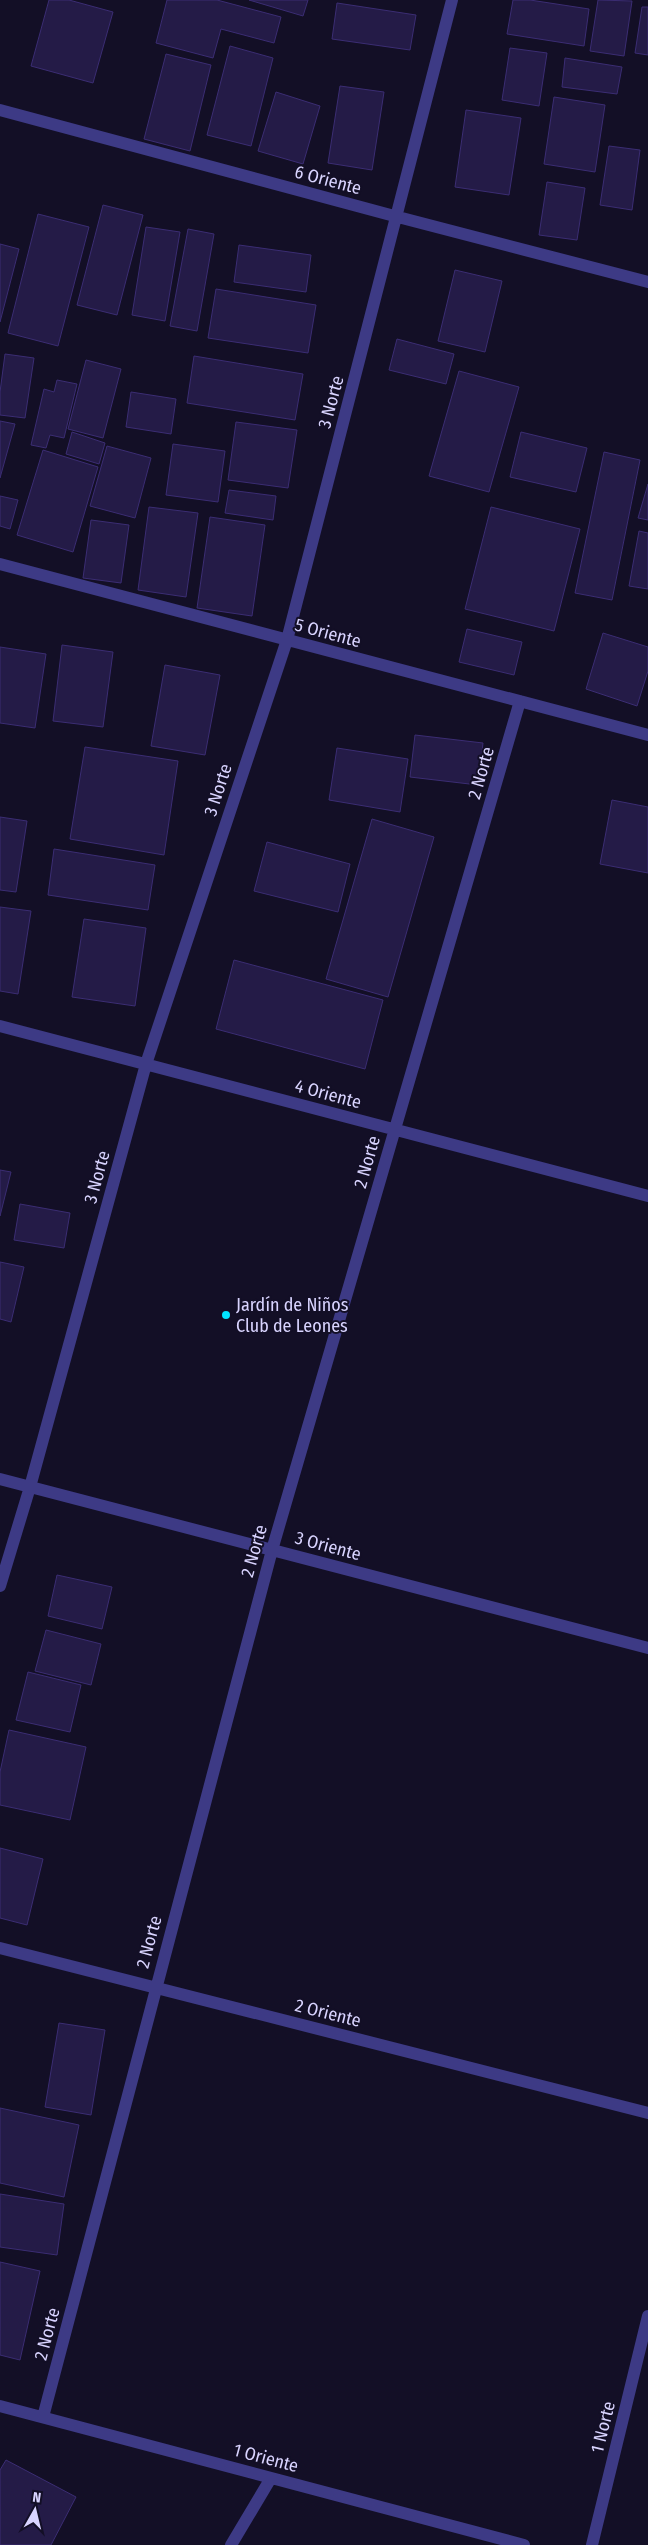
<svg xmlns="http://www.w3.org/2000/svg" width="648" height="2545" font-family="'Fira Sans Condensed',sans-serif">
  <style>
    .building { fill: #241b47; stroke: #3b2d73 }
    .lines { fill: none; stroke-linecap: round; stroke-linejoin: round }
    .minor { stroke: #3d3a85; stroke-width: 12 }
    .poi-dot { fill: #00e5ff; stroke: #130f26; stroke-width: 2 }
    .labels { text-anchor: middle; stroke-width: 4; stroke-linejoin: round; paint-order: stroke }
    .street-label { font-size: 18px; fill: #d9d4ff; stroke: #130f26 }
    .poi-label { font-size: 18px; fill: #d9d4ff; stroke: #130f26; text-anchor: start }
  </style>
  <rect width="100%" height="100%" fill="#130f26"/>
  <path class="building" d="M49,0H69L113,12L93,83L31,66Z
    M167,0H217L281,17L274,43L221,29L213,58L156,43Z
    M249,0H308L303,16Z
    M513,0H530L589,9L584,46L507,34Z
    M598,0L632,1L624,56L590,51Z
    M337,3L416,15L410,50L332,39Z
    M642,7H648V55L635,53Z
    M230,46L273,58L251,146L207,135Z
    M510,48L547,53L539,106L502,100Z
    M166,54L211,65L190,151L144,139Z
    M565,58L622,67L617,94L562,87Z
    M340,86L384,92L372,170L328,163Z
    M276,92L320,106L303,164L258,151Z
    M554,97L605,105L595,172L544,164Z
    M466,110L521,118L509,195L455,187Z
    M609,146L640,150L632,210L600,205Z
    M547,182L585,188L577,240L539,235Z
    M103,205L143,215L117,315L77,305Z
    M38,214L89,227L58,346L8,333Z
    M146,227L180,232L165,321L132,315Z
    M188,229L214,234L197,331L170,326Z
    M0,244L19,249L0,322Z
    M239,245L311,255L306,292L234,282Z
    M455,270L502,281L485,352L438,341Z
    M216,289L316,305L308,353L208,338Z
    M397,339L454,354L446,384L389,370Z
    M5,354L34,358L25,418L0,415V392Z
    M194,356L303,374L295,420L187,403Z
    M86,360L121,369L103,438L68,429Z
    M459,371L519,387L489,492L429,476Z
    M57,380L77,384L64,438L50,435L46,448L31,445L44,389L54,392Z
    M131,392L176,399L171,434L126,427Z
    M0,421L15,424L0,478Z
    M236,422L297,430L288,488L228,480Z
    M72,432L105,443L99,464L66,454Z
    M521,432L587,448L576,492L510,477Z
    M173,444L225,451L218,502L166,495Z
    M107,446L151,458L135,518L90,506Z
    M43,450L98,467L73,552L17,535Z
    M604,452L640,460L612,600L575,593Z
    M648,484V520L638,518Z
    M229,490L276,496L273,520L225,513Z
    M0,496L18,500L10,529L0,526Z
    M149,507L198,513L186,597L138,590Z
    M491,507L580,529L554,631L465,609Z
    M210,517L265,525L252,616L197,608Z
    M91,520L129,525L121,583L83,578Z
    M639,531L648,533V589L629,586Z
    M467,629L522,642L514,675L459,662Z
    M603,633L648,647V671L637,706L586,689Z
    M62,645L113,652L103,727L53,721Z
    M0,647L46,654L35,728L0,723Z
    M165,665L220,675L205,755L151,746Z
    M415,735L483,743L478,785L410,777Z
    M85,747L178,761L164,855L70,839Z
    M337,748L408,759L400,812L329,800Z
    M612,800L648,807V873L600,864Z
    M0,817L27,821L16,892L0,890Z
    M372,819L434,837L388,997L326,979Z
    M267,842L350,864L338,912L254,891Z
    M54,849L155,865L148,910L48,895Z
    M0,907L31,911L18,994L0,991Z
    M84,919L146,928L135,1006L72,997Z
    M234,960L383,1000L365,1069L216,1029Z
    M0,1170L11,1172L0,1216Z
    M20,1204L70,1213L64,1248L14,1240Z
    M0,1262L24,1267L11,1322L0,1319Z
    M57,1575L112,1587L102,1629L48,1616Z
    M46,1630L101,1644L91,1685L35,1671Z
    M28,1672L81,1685L70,1732L16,1720Z
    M9,1730L86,1747L70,1820L0,1805V1772Z
    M0,1848L43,1859L27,1925L0,1918Z
    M59,2023L105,2030L91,2115L45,2107Z
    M0,2108L79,2125L64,2197L0,2183Z
    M0,2194L64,2204L57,2255L0,2247Z
    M0,2262L40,2271L20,2360L0,2355Z
    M6,2460L76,2497L51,2545H0V2470Z"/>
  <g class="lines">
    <path class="minor" d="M0,110L398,217L648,282
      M0,564L648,735
      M0,1026L648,1196
      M0,1479L648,1648
      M0,1586L30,1487L146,1064L287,640L452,0
      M0,1948L648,2113
      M0,2406L524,2545
      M43,2417L272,1550L520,701
      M231,2545L271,2478
      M592,2545L648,2316"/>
  </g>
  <circle class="poi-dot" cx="226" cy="1315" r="5"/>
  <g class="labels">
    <g class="street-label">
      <text transform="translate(328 180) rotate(15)" y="6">6 Oriente</text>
      <text transform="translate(331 402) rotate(-75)" y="6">3 Norte</text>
      <text transform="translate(328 633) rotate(15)" y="6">5 Oriente</text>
      <text transform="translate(481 773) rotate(-74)" y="6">2 Norte</text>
      <text transform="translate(218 790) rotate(-72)" y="6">3 Norte</text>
      <text transform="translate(328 1094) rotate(15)" y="6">4 Oriente</text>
      <text transform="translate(367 1162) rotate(-74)" y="6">2 Norte</text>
      <text transform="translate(97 1177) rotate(-75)" y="6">3 Norte</text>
      <text transform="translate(328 1546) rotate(15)" y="6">3 Oriente</text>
      <text transform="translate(254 1551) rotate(-74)" y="6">2 Norte</text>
      <text transform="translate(149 1942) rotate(-75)" y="6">2 Norte</text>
      <text transform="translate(328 2013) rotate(14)" y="6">2 Oriente</text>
      <text transform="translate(47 2334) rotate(-75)" y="6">2 Norte</text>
      <text transform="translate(603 2427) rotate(-76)" y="6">1 Norte</text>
      <text transform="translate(266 2458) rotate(15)" y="6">1 Oriente</text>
    </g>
    <g class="poi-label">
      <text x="236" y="1311">Jardín de Niños<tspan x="236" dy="21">Club de Leones</tspan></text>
    </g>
  </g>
  <g transform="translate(35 2510) rotate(8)" stroke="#130f26" stroke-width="4" paint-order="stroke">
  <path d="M0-4L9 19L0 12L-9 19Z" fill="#d9d4ff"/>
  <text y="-8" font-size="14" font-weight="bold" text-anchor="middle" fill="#d9d4ff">N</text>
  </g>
</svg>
